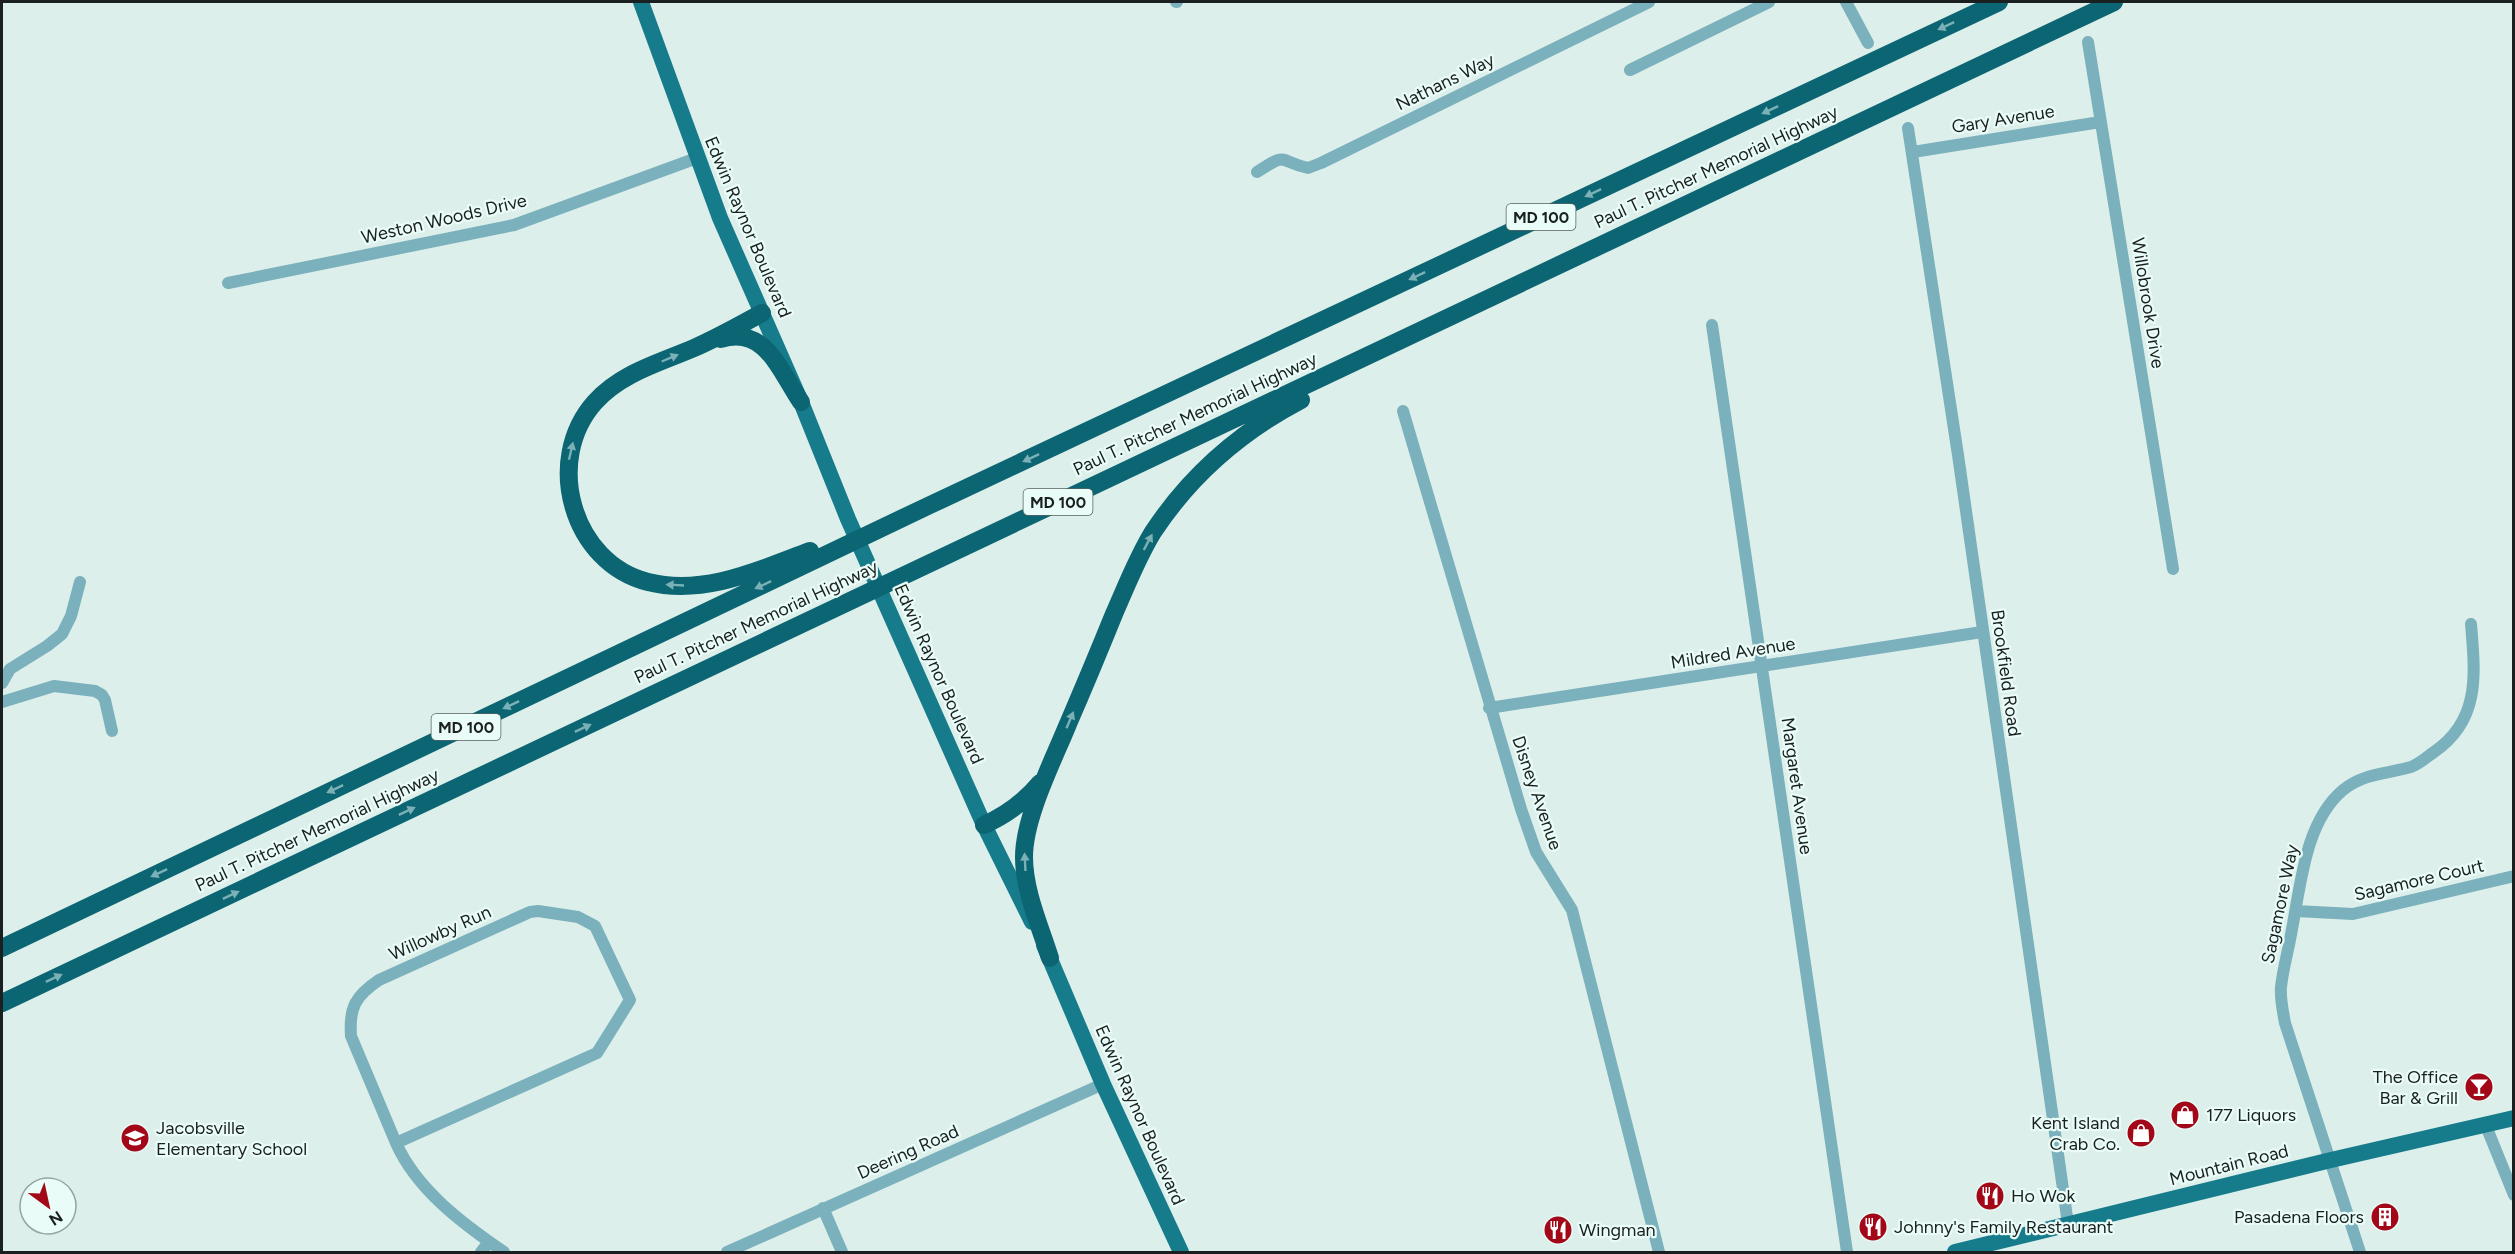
<svg xmlns="http://www.w3.org/2000/svg" width="2515" height="1254" font-family="Figtree,sans-serif">
  <style>
    .lines { fill: none; stroke-linecap: round; stroke-linejoin: round }
    .minor { stroke: #7bb1bc; stroke-width: 12 }
    .major { stroke: #167b8b; stroke-width: 16 }
    .highway { stroke: #0c6573; stroke-width: 18 }
    .oneway { fill: #7bb0b6 }
    .labels { text-anchor: middle; stroke-width: 4.5; stroke-linejoin: round; paint-order: stroke }
    .shield { fill: #eafcf8; stroke: #586260; stroke-width: 1.5 }
    .shield-label { font-size: 16px; font-weight: bold; fill: #1a201f }
    .street-label { font-size: 18px; fill: #1a201f; stroke: #eafcf8 }
    .poi-label { font-size: 18px; fill: #1a201f; stroke: #eafcf8; text-anchor: start }
  </style>
  <rect width="100%" height="100%" fill="#ddefeb"/>
  <g class="lines">
    <path class="minor" d="M1176,2H1177
      M1846,2L1868,43
      M2088,42L2173,569
      M1630,70L1769,2
      M1908,128L1958,455L2068,1224
      M1913,152L2100,122
      M1257,172C1289,151 1277,161 1308,168L1321,163L1649,2
      M228,283L514,225L697,158
      M1712,325L1847,1252
      M1403,411L1521,809L1536,852L1572,910L1659,1252
      M2,683L10,669L47,646L62,634L71,616L80,582
      M2,702L54,686L95,691L102,695L105,700L112,731
      M1489,708L1982,632
      M538,911L578,917L595,926L630,1000L597,1053L396,1143L351,1036C349,1008 355,996 379,980L530,912Z
      M2296,911L2353,914L2514,876
      M2486,1126L2514,1195
      M396,1143C417,1190 463,1224 504,1252
      M823,1208L842,1252
      M481,1252L489,1242
      M727,1252L1103,1084
      M2360,1252L2285,1023C2283,1012 2280,999 2281,987C2283,968 2289,948 2292,929C2301,884 2305,822 2343,790C2364,773 2387,774 2411,767C2419,764 2427,757 2434,752C2481,720 2475,673 2471,624"/>
    <path class="major" d="M641,2L720,218L801,402L848,519L984,825L1032,922
      M1044,945L1103,1084L1181,1252
      M1955,1252L2331,1160L2514,1118"/>
    <path class="highway" d="M762,313C740,325 717,338 694,348C659,363 621,373 595,402C543,460 572,563 648,582C704,596 759,570 810,551
      M721,339C765,325 780,371 801,402
      M984,825C1006,815 1025,801 1040,783
      M2,948L930,505L1999,2
      M1050,958C1040,926 1024,891 1024,857C1024,817 1053,761 1068,724C1084,687 1099,651 1114,614C1126,587 1137,558 1153,532C1190,476 1242,431 1301,400
      M2,1003L2114,2"/>
  </g>
  <defs><path id="oneway-solid" d="M-6-.8H1V-3.2L6.5 0L1 3.2V.8H-6Z" transform="scale(1.5)"/></defs>
  <g class="oneway">
    <use href="#oneway-solid" transform="translate(1946 26) rotate(155)"/>
    <use href="#oneway-solid" transform="translate(1770 110) rotate(155)"/>
    <use href="#oneway-solid" transform="translate(1593 193) rotate(155)"/>
    <use href="#oneway-solid" transform="translate(1417 276) rotate(155)"/>
    <use href="#oneway-solid" transform="translate(670 358) rotate(-23)"/>
    <use href="#oneway-solid" transform="translate(571 451) rotate(-77)"/>
    <use href="#oneway-solid" transform="translate(1031 458) rotate(155)"/>
    <use href="#oneway-solid" transform="translate(1148 542) rotate(-62)"/>
    <use href="#oneway-solid" transform="translate(675 585) rotate(-177)"/>
    <use href="#oneway-solid" transform="translate(763 585) rotate(155)"/>
    <use href="#oneway-solid" transform="translate(511 705) rotate(155)"/>
    <use href="#oneway-solid" transform="translate(1070 720) rotate(-67)"/>
    <use href="#oneway-solid" transform="translate(583 728) rotate(-25)"/>
    <use href="#oneway-solid" transform="translate(335 789) rotate(155)"/>
    <use href="#oneway-solid" transform="translate(407 811) rotate(-25)"/>
    <use href="#oneway-solid" transform="translate(1025 862) rotate(-93)"/>
    <use href="#oneway-solid" transform="translate(159 873) rotate(155)"/>
    <use href="#oneway-solid" transform="translate(231 895) rotate(-25)"/>
    <use href="#oneway-solid" transform="translate(54 978) rotate(-25)"/>
  </g>
  <defs>
    <g id="bar-disc" transform="scale(1.5)"><circle r="9.5" fill="#a30819" stroke="#eafcf8"/><path d="M-6-5H6L.8 .8V4.5H3.5V6h-7V4.5H-.8V.8Z" fill="#fff"/></g>
    <g id="shop-disc" transform="scale(1.5)"><circle r="9.5" fill="#a30819" stroke="#eafcf8"/><path d="M-5-2.5h2.3a2.7 3.5 0 0 1 5.4 0H5L5.5 6h-11ZM-1.5-2.5h3a1.5 2.3 0 0 0-3 0Z" fill="#fff"/></g>
    <g id="school-disc" transform="scale(1.5)"><circle r="9.5" fill="#a30819" stroke="#eafcf8"/><path d="M0-5L7-2L0 1L-7-2ZM-4 1L0 2.5L4 1V4Q0 6-4 4Z" fill="#fff"/></g>
    <g id="restaurant-disc" transform="scale(1.5)"><circle r="9.5" fill="#a30819" stroke="#eafcf8"/><path d="M-5-6h1v4h1v-4h1v4h1v-4h1v5L-1.5 .5V6h-2V.5L-5-1ZM5-6V6H3V1.5H1.5Q1.5-4 5-6Z" fill="#fff"/></g>
    <g id="building-disc" transform="scale(1.5)"><circle r="9.5" fill="#a30819" stroke="#eafcf8"/><path d="M-4-6H4V6H1V3H-1V6H-4ZM-2.5-4.3h1.7v1.8h-1.7ZM.8-4.3h1.7v1.8H.8ZM-2.5-1h1.7V.8h-1.7ZM.8-1h1.7V.8H.8Z" fill="#fff"/></g>
  </defs>
  <g fill-rule="evenodd">
    <use href="#bar-disc" x="2479" y="1087"/>
    <use href="#shop-disc" x="2185" y="1115"/>
    <use href="#shop-disc" x="2141" y="1133"/>
    <use href="#school-disc" x="135" y="1138"/>
    <use href="#restaurant-disc" x="1990" y="1196"/>
    <use href="#building-disc" x="2385" y="1217"/>
    <use href="#restaurant-disc" x="1873" y="1227"/>
    <use href="#restaurant-disc" x="1558" y="1230"/>
  </g>
  <g class="labels">
    <g class="shield">
      <rect x="1506.5" y="204" width="69" height="26" rx="4.5"/>
      <rect x="1023.5" y="489" width="69" height="26" rx="4.5"/>
      <rect x="431.5" y="714" width="69" height="26" rx="4.5"/>
    </g>
    <g class="shield-label">
      <text x="1541" y="223">MD 100</text>
      <text x="1058" y="508">MD 100</text>
      <text x="466" y="733">MD 100</text>
    </g>
    <g class="street-label">
      <text transform="translate(1445 82) rotate(-26)" y="6">Nathans Way</text>
      <text transform="translate(2003 119) rotate(-9)" y="6">Gary Avenue</text>
      <text transform="translate(1716 167) rotate(-25)" y="6">Paul T. Pitcher Memorial Highway</text>
      <text transform="translate(444 219) rotate(-13)" y="6">Weston Woods Drive</text>
      <text transform="translate(748 227) rotate(67)" y="6">Edwin Raynor Boulevard</text>
      <text transform="translate(2148 303) rotate(81)" y="6">Willobrook Drive</text>
      <text transform="translate(1195 414) rotate(-25)" y="6">Paul T. Pitcher Memorial Highway</text>
      <text transform="translate(756 622) rotate(-25)" y="6">Paul T. Pitcher Memorial Highway</text>
      <text transform="translate(1733 653) rotate(-9)" y="6">Mildred Avenue</text>
      <text transform="translate(2006 673) rotate(82)" y="6">Brookfield Road</text>
      <text transform="translate(939 674) rotate(66)" y="6">Edwin Raynor Boulevard</text>
      <text transform="translate(1797 786) rotate(82)" y="6">Margaret Avenue</text>
      <text transform="translate(1537 793) rotate(71)" y="6">Disney Avenue</text>
      <text transform="translate(317 830) rotate(-25)" y="6">Paul T. Pitcher Memorial Highway</text>
      <text transform="translate(2419 880) rotate(-13)" y="6">Sagamore Court</text>
      <text transform="translate(2280 904) rotate(-78)" y="6">Sagamore Way</text>
      <text transform="translate(440 933) rotate(-24)" y="6">Willowby Run</text>
      <text transform="translate(1140 1115) rotate(66)" y="6">Edwin Raynor Boulevard</text>
      <text transform="translate(908 1152) rotate(-24)" y="6">Deering Road</text>
      <text transform="translate(2229 1165) rotate(-14)" y="6">Mountain Road</text>
    </g>
    <g class="poi-label">
      <text x="2458" y="1083" text-anchor="end">The Office<tspan x="2458" dy="21">Bar &amp; Grill</tspan></text>
      <text x="2206" y="1121">177 Liquors</text>
      <text x="2120" y="1129" text-anchor="end">Kent Island<tspan x="2120" dy="21">Crab Co.</tspan></text>
      <text x="156" y="1134">Jacobsville<tspan x="156" dy="21">Elementary School</tspan></text>
      <text x="2011" y="1202">Ho Wok</text>
      <text x="2364" y="1223" text-anchor="end">Pasadena Floors</text>
      <text x="1894" y="1233">Johnny's Family Restaurant</text>
      <text x="1579" y="1236">Wingman</text>
    </g>
  </g>
  <rect width="2515" height="1254" fill="none" stroke="#1a201f" stroke-width="6"/>
  <g transform="translate(48 1206) rotate(147)"><circle r="28" fill="#eafcf8" stroke="#97a4a1" stroke-width="1.5"/>
  <path d="M0-4.5L10 22L0 15L-10 22Z" fill="#a30819"/>
  <text y="-9" font-size="16" font-weight="bold" text-anchor="middle" fill="#1a201f">N</text>
  </g>
</svg>
